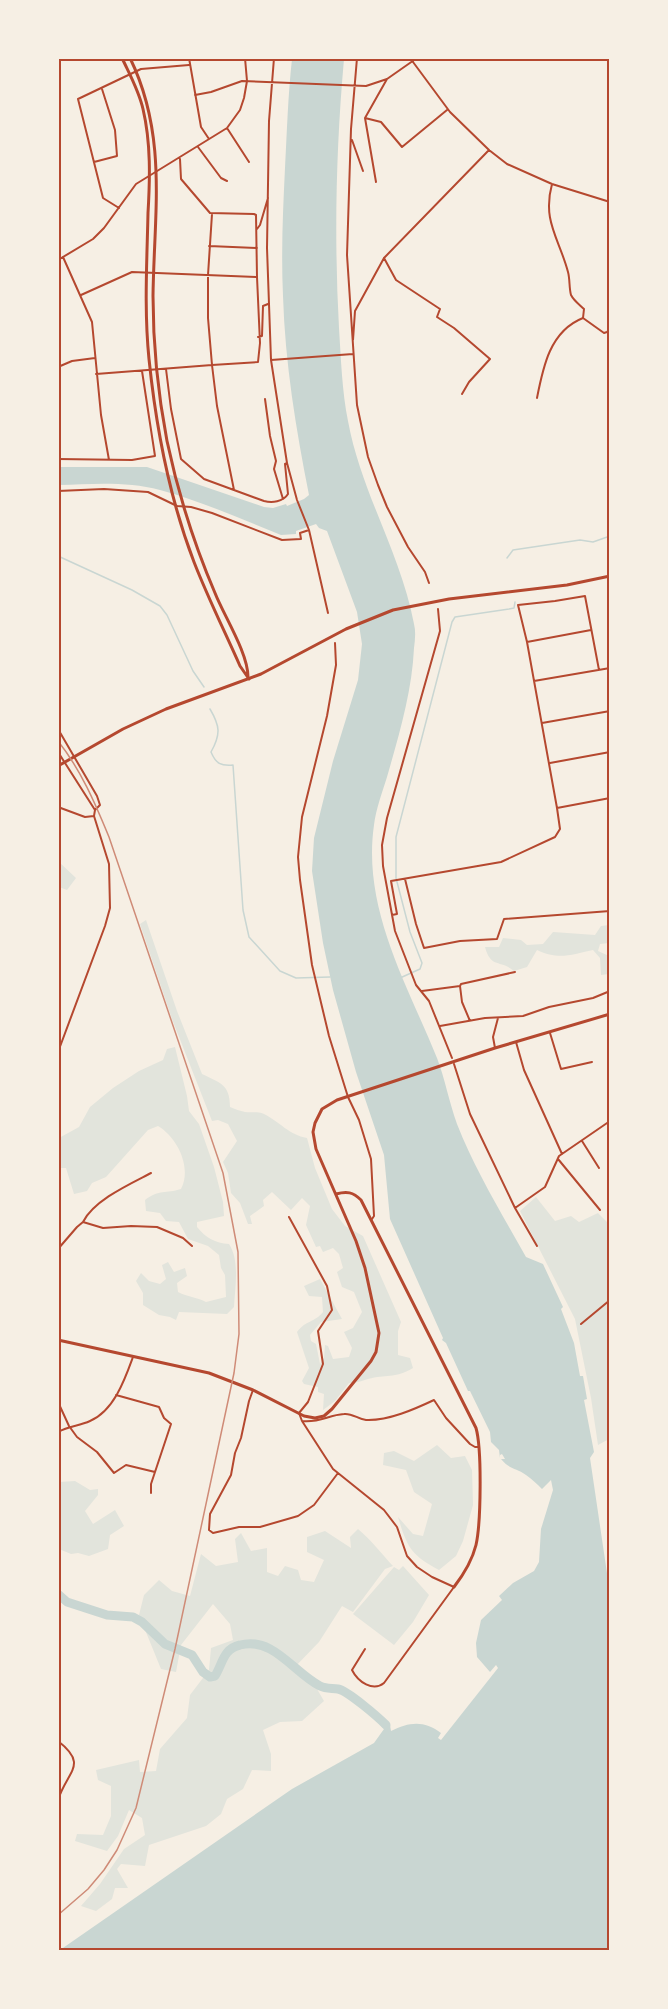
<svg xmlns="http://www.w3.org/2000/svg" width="668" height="2009" font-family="'Roboto Serif',serif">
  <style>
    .green { fill: #e2e4dc }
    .water { fill: #c9d6d2 }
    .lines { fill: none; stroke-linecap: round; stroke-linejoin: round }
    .stream { stroke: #c9d6d2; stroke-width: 1.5 }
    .river { stroke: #c9d6d2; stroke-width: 9 }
    .minor { stroke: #b5482f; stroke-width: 2 }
    .tertiary { stroke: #b5482f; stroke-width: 3 }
    .secondary { stroke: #b5482f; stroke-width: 3 }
    .rail { stroke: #cf8b77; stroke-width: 1.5 }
    .neatline { fill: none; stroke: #b5482f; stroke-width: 2 }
  </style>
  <rect width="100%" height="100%" fill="#f6efe4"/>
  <path class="green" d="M58,861L76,878L67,890L59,887Z
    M146,920L177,1011L202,1074C220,1083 230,1084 230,1107C235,1109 240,1111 245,1112C252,1113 257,1111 264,1114C280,1122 289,1135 307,1138L315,1168L332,1209L345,1226L363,1236L401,1322L398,1331V1355L410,1358L413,1368C394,1379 386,1374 368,1379C361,1381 357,1383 349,1383L335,1401L323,1410L324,1394L318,1392V1387L304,1384L302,1381L309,1368L297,1332C306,1320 314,1323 323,1312L322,1297L309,1296L304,1286L320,1279L342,1319L321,1322L310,1335L311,1341L316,1344L320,1364L324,1358L325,1345L328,1346L333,1359L349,1357L352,1348L344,1332L353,1328L362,1312L354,1292L342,1287L337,1272L343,1268L339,1254L333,1248L323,1252L320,1246L316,1247L306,1225L310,1206L302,1198L291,1210L272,1192L263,1200L264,1206L250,1216L252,1224H248L240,1203L231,1193L228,1173L223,1162L237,1141L228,1124L218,1120L212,1121L172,1019L140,924Z
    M609,925V943L600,944L598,951L609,956V974L601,975L600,958L593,950C571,955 558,960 537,950L527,967L514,971C500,959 491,969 485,947H499L503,938L521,940L527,945L543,944L553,932L595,935L601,926Z
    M175,1047L187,1096L189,1111L199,1124L214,1167L223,1202L224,1216L197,1222V1227C206,1238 215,1243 229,1244C240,1261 235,1287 234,1307L227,1314L179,1312L176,1320L170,1317L159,1315L143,1305V1293L136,1281L141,1273L149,1281L160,1284L166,1279L162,1265L168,1262L174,1272L185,1268L187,1276L177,1283L178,1292C188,1297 196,1297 206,1302L226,1297L225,1275L221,1268L219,1255L208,1246L188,1239L179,1222L166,1221L160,1213L146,1211L145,1200C160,1189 165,1194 181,1189C192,1168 178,1138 158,1126L148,1130L106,1177L92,1183L87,1191L74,1194L66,1168H58L59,1138L79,1127L90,1107L113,1088L139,1071L163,1060L167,1049Z
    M536,1197L555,1221L571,1216L579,1222L598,1213L609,1224V1439L598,1445L591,1398L575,1319L520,1211Z
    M437,1445L451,1458L465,1456L472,1470L473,1505L463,1541L456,1556L439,1570C411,1555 407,1547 398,1517L413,1534L423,1536L432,1504L414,1492L406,1470L383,1465L384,1453L394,1451L414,1461Z
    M75,1481L90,1490L98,1489V1495L85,1511L93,1524L115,1510L124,1526L110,1535L108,1549L89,1556L78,1553L71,1554L59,1549V1482Z
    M358,1529C371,1540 381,1553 393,1566L385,1569L353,1612L342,1606L319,1642L293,1669L317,1689L324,1701L302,1721L280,1722L263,1730L271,1754V1771L252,1770L243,1789L227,1799L221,1814L206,1826L149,1845L145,1866L121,1864L117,1869L128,1888H115L112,1899L96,1911L81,1906L100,1884L124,1849L145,1835L142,1818L129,1810L118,1836L107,1851L75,1841L77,1834L103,1835L111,1816V1786L98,1780L96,1770L139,1760L140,1772L156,1771L160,1749L187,1718L190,1695L209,1670L211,1648L233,1640L230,1624L213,1604L181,1645L176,1672L161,1669L139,1615L144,1595L159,1580L172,1591L190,1596L201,1554L216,1566L238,1562L235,1539L241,1533L251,1551L267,1548V1572L278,1576L285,1566L298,1570L301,1580L314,1582L324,1560L307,1552V1537L325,1531L351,1548L350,1537Z
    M403,1566L429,1595L413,1622L394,1645L353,1614L394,1567L399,1570Z"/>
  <path class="water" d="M292,59H344C336,148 334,238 339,328C341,359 342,391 348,421C361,492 401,554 414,624C416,632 415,640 414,648C412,692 399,735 387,777C382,793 376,809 374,825C362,908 407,984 437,1058C445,1079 449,1102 457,1124C475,1170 502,1214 526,1257L543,1264L563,1307L561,1309L574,1343L580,1376H583L587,1399L584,1400L594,1452L590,1458L608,1580L610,1581L609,1623L607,1641L610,1644L609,1950H60L292,1789L374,1743L384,1729L375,1719L378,1715L390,1725L391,1731C409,1722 424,1720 441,1733L438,1738L441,1740L498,1668L496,1665L490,1672L477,1657L476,1643L481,1620L502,1600L499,1596L513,1583L534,1571L539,1562L541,1529L553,1490L551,1480L542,1489C537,1484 532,1479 526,1475C516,1467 511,1471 501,1459H505L502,1454L500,1455V1458L499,1450L491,1442L490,1432L470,1391H468L446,1343L442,1340L443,1338L390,1219L384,1155L356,1072L333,990L323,943L312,871L314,838L333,761L358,680L362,644L357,612L327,531L319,528L316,524L296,531V534L281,535C241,519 201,501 160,490C127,481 92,484 59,485L58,467H147L264,507L273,508L286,504L287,506L304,499L309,495C296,429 285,363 283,296C281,253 283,210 285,168C287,131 288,95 292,59Z"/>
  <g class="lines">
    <path class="stream" d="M58,556L132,590L160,606L167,615L193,671L204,687
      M507,558L513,550L580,540L593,542L610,536
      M210,709C220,726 221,734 211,752C216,764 221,766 233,765L243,910L249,937L280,971L296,978L330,977
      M400,978L420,969L422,963L410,932L396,878V837L452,622L455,617L509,609L514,608L515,602"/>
    <path class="river" d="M58,1594L67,1602L107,1615L133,1617L142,1622L165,1644L192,1655L203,1672L210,1677L215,1676C223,1663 223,1649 240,1645C273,1636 294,1673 320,1686C326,1689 332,1688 338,1689C348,1691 378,1717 386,1725"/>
    <path class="minor" d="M189,58L201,127L209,139
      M274,58L269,121L267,248L271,360L353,354
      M357,58L351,129L347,255L357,405L368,457L378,485L387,507L408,547L425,572L429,583
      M413,62L450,112L489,150L507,164L552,184L610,202
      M195,95L211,92L242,81L366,86L387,79L417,58
      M365,118L381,122L402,147L447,110
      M227,128L249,162
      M352,140L363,171
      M198,147L221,178L227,181
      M94,162L117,156L115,130L102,89
      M376,182L365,118L387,79
      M552,184C542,221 559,238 568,272C570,279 569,288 571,295C574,301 580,305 584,309L583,318L604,333L607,332L610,328
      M119,208L103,198L78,99L141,69L189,65
      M212,214L208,275V318L212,365L258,362L260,343L257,277
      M257,229L260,225L268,198
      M209,246L257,248
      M63,257L92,322L101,415L109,460
      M384,258L396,280L440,309L437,317L454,328L490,359L469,382L462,394
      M58,260L93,239L104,228L136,184L227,128L240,110L244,98L247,81L245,58
      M81,295L132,272L257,277L256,215L254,214L210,213L181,179L180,159
      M258,337L262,336L263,306L268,304
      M353,340L355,311L384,258L489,150
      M271,360L287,463L297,500L309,530L328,613
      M58,367L72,361L95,358
      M166,369L171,409L181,459L204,479L264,501C272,503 283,502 288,494L285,464L287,463
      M96,374L212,365L217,406L234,490
      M537,398C543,367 550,331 583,318
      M265,399L270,436L276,461L274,469L283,499
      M58,459L132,460L155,456L142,371
      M58,491L104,489L148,492L177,506L191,507L212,513L282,540L301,539L300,533L309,530
      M438,609L440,631L387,818L382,845L383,866L395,931L416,985L429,1001L452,1058
      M527,642L591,630
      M335,643L336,665L327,716L302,817L298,857L300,880L312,965L329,1036L348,1097L359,1120L371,1159L374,1216L372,1219
      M599,670L585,596L555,601L518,605L527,642L557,808L610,798
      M534,681L610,668
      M542,723L610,711
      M58,729L97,796L100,805L95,810L94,816L109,864L110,908L105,926L58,1052
      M58,752L95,810
      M550,763L610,752
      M58,807L85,817L94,816
      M405,879L416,924L424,948L460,941L497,939L504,919L610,911
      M392,915L397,914L391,881L501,862L555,837L560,829L557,808
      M460,986L461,984L515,972
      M422,991L460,986L462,1002L470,1021
      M440,1026L485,1018L523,1016L549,1007L593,998L610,991
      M550,1033L561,1069L592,1062
      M516,1042L524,1070L562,1154
      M495,1048L493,1037L498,1018
      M454,1064L470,1114L515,1208L537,1246
      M610,1096V1101
      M582,1141L599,1168
      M558,1159L600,1210
      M515,1208L545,1187L559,1156L610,1121
      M289,1217L327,1286L332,1310L318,1331L323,1364L308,1402L299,1413L302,1421L333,1469L384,1510L397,1527L407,1556L417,1567L432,1577L454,1587L384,1683C373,1692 358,1682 352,1670L365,1649
      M83,1222C94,1200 130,1184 151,1173
      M58,1249L77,1227L83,1222L103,1228L131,1226L157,1227L183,1238L192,1246
      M581,1324L610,1300
      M253,1390L249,1401L241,1438L235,1453L231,1475L210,1514L209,1530L213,1533L239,1527H260L298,1516L314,1505L338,1473
      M116,1395L159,1407L164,1418L171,1424L151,1484V1493
      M58,1402L69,1426L77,1437L97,1452L114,1473L126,1465L155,1472
      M302,1421C320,1423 328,1415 344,1414C352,1413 358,1419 366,1420C388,1421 415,1409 434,1400L446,1418L470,1444L475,1447H478
      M58,1432C69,1426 79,1426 90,1421C114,1411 125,1379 133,1357
      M58,1741C89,1765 67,1771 58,1800"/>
    <path class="tertiary" d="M122,58C130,75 139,91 143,109C151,143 150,179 148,213C147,261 144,310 149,359C156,427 169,497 194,562C208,598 225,632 240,666L249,679
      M130,58C168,136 154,213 153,296C153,344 158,394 167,441C178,493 194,544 215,593C224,616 248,653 248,677
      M336,1194C347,1191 353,1192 361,1200L476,1428C482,1449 481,1523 476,1545C472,1561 464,1574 454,1587
      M58,1340L209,1373L253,1390L304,1416L315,1418L324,1416L332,1409L371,1361L376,1352L379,1333L365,1268L356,1241L316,1149L313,1132L315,1123L322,1109L337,1100L495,1048L610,1014"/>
    <path class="secondary" d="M58,766L123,729L166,709L261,674L346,629L393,610L449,599L567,585L610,576"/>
    <path class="rail" d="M58,741C81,770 95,803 109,837L223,1173L238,1252L239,1334L234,1373L175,1649L136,1808L117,1850L104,1870L88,1889L58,1915"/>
  </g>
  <rect width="668" height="2009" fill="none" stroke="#f6efe4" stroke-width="120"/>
  <rect x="60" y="60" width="548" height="1889" class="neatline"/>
</svg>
